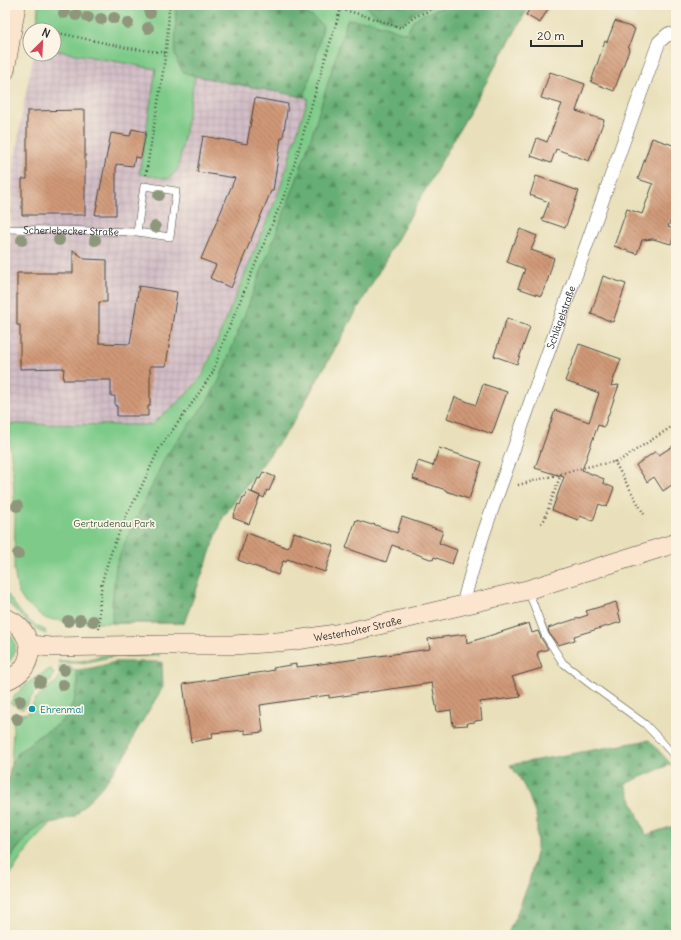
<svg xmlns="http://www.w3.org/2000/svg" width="681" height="940" font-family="Delius,sans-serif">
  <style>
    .industrial { fill: url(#industrial-grid) }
    .green { fill: #7dca89; stroke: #547a5a }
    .forest { fill: url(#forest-firs); stroke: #486c50 }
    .building { fill: url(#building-back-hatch) }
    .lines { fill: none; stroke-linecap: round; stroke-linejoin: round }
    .lane-casing { stroke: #484641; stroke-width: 8 }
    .street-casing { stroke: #484641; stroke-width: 14 }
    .secondary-casing { stroke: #484641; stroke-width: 20 }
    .path { stroke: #484641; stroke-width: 2.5; stroke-dasharray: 1 3; stroke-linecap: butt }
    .lane { stroke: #fff; stroke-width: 7 }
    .street { stroke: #fff; stroke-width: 13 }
    .secondary { stroke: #fbe5cf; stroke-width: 19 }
    .tree { fill: #8e977b }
    .culture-dot { fill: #0f9aa8; stroke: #fcf5e5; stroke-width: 1.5 }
    .labels { text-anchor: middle; stroke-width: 3.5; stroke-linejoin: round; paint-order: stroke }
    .street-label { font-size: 10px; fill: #2b2b2b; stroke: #fcf5e5 }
    .park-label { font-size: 10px; fill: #445b47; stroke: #fcf5e5 }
    .culture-label { font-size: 10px; fill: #0d838f; stroke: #fcf5e5; text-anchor: start }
  </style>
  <defs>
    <pattern id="industrial-grid" width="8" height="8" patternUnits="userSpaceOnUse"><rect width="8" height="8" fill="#d2bdc6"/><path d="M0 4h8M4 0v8" fill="none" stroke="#b4a3aa"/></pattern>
    <pattern id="forest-firs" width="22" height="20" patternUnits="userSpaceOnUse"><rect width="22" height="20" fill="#66ae75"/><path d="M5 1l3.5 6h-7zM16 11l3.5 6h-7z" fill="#548e60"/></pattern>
    <pattern id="building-back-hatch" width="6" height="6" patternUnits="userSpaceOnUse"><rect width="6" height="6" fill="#d09877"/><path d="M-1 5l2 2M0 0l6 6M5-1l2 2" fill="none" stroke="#a97c62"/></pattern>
  </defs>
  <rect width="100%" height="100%" fill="#fcf5e5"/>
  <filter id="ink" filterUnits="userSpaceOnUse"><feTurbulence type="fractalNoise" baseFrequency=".025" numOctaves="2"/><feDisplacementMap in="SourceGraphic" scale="8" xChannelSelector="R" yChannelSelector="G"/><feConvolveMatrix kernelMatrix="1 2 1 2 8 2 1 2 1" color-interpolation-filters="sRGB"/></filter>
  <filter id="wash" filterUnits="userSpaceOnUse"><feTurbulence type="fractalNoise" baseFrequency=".012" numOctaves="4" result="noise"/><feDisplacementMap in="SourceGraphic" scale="16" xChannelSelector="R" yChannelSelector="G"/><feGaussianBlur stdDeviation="0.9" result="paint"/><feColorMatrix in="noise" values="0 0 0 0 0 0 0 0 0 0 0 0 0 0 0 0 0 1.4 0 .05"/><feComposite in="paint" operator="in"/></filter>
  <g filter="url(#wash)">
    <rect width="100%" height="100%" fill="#e9e0bb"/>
    <path class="industrial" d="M54,50L156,68L140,174L169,179L178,169L194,76L308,97L278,194L202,375L185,396L151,425L10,424L11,219L14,164L24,102L34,54H54Z"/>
    <path class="green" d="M38,5H104L136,9V5H530L291,426L223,517L184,623H88L56,620L47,619L43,617L25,603L18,592L14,570L15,514L13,473L9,439L8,431L10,424L151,425L185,396L203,375L278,194L308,98L195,76L178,169L169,179L139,174L156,69L54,50V30H37Z
      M5,595H8C19,611 26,622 45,630L46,634L34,629L7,602Z
      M5,630C19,639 18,656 5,665Z
      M159,653V656H116L81,663H59L58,661H82L104,655Z
      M59,667H71V670H76L78,684L74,701L67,715L58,725L39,736L19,752L11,764L14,713L22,714L28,713L30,710L34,701L41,693L57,681L59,677Z
      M50,669L52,670L54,674L51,681L35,692L24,708L22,709L10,703C19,687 34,678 50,669Z
      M52,823C32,840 19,861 5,883V866L17,849L32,832L42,824Z"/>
    <path class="forest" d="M176,5H270L300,11L313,17L323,26L316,58L304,97L195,76L183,72L178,63L175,54Z
      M366,5H431L415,12L403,22L397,23L376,16Z
      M451,5H530L291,426L223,517L184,623H112V603L116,565L127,538L145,501L165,457L207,401L219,381L295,184L311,138L346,23L348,20L351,19L357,21H370L405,33C410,31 410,24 414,20C424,12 439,9 451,5Z
      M115,662H162L163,687L134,735L127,753L105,783L75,816L52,823L42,824L32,832L17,848L5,866V797L11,764L19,752L39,736L58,725L67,715L74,701L78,684L76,670L92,668Z
      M649,740L671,764L625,784L646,835L676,825V935H507L516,916L529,882L537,849V819L529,796L519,777L510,765Z"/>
    <g id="blocks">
      <path class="building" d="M532,5H550L540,23L526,15Z
        M615,21L635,29L628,49L629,50L614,91L591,82L605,41L607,42Z
        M550,72L585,84L576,111L604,120L589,161L556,149L551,163L531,156L537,138L547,142L562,104L541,98Z
        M255,98L288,104L283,138H281L273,191H271L231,288L210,278L216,265L201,259L235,178L197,172L203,136L247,144Z
        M85,110V215H22V179H27V111Z
        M132,129L146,132L141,158L135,157L133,166L116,164V215H95L111,133L130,136Z
        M652,138L676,146V208L668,227L676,230L671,244L653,239L642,240L637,254L614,246L627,209L642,214L653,184L638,179Z
        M536,176L579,191L565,228L542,220L549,202L530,195Z
        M520,229L537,236L531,250L554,258L548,279L541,296L518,288L525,269L507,262L513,244H514Z
        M73,250L85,259L107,260V302H99V343L130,344L139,286L177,292L166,366H150V406H148V416H117V406H115V396H111V380H63L64,368L20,369V325H17V273H73Z
        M603,276L626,284L613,322L591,314Z
        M507,318L530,327L517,364L494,356Z
        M579,344L621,359L611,386L619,385L604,427L598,425L582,470L604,479L603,483L614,488L607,507L599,504L593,521L580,516L578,520L552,510L564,477L535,468L555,410L589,422L599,393L565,381Z
        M483,384L507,392L492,434L447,418L455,397L476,405Z
        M676,444V482L663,491L654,477L647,482L636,465L656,451L659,455Z
        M439,448L482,462L469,499L446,491V490L413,479L418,461L433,466Z
        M263,472L275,477L269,491L267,490L264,498L252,492L258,478L260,479Z
        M248,491L260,496L249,524L233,518L238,504L240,505L243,497L245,498Z
        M402,517L443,531L439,543L457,550L452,564L434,557L433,560L392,545L386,562L346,548L356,520L372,525L373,524L397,533Z
        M294,532L334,546L325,572L287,559L286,562L283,561L278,575L238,560L247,533L288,548Z
        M616,602L621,622L574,636L575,640L558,645L549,633L548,628L588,615L586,611Z
        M529,623L532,633L538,631L541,638L548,649L538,652V654H537L542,668L512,677L521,697L480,702L482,720L475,721V722L467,723L468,725L453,726L451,710L437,712L432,683L329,698V695L260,705L263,732L245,734V730L212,733L213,738L191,742L183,684L264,672L274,670L273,668L296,664V667L306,666L430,649L428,639L466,634L467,643Z"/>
    </g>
  </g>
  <g filter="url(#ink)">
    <use href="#blocks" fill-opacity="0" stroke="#484641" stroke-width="1"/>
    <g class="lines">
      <g class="lane-casing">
        <g id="lane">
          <path id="s1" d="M5,229L137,232L170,237L176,191L144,186L137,232"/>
          <path d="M527,590L533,603L545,635L563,663L594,687L645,724L663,743L676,758"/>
        </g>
      </g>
      <g class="street-casing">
        <g id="street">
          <path id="s2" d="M463,605C472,565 485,528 499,490L659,42L668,34L676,36"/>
        </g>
      </g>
      <g class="secondary-casing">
        <g id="secondary">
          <path d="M5,71L16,5"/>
          <path d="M5,618C26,625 37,650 23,669C18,675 12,678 5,681"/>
          <path id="s3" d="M30,645L51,647L160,645H234L289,641L349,632L527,590L676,543"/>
        </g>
      </g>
      <path class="path" d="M322,5C349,10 375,19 401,28L414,17L442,5
        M33,28L43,30
        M54,32L128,48L166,53
        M146,175C154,118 168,62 169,5
        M614,461L645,516
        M518,485L586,467L619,461L676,424
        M541,523L544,520L561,474
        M99,629L100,599L102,582L107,565L113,547L127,514L138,494L159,449L195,399L213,372L225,337L288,186L325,59L342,5"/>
      <use href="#lane" class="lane"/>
      <use href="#street" class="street"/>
      <use href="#secondary" class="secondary"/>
    </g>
    <g class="tree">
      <circle cx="64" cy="13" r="6"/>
      <circle cx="150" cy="13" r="6"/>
      <circle cx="76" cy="15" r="6"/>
      <circle cx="88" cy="17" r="6"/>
      <circle cx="114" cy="18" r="6"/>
      <circle cx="101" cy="19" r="6"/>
      <circle cx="128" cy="23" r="6"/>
      <circle cx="148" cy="28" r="6"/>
      <circle cx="159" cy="195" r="6"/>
      <circle cx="155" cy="227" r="6"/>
      <circle cx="22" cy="240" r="6"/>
      <circle cx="59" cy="240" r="6"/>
      <circle cx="95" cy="240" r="6"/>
      <circle cx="17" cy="506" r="6"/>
      <circle cx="18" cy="554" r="6"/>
      <circle cx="80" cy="620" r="6"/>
      <circle cx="68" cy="621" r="6"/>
      <circle cx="93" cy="621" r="6"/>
      <circle cx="64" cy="670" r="6"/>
      <circle cx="40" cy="682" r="6"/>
      <circle cx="63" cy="685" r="6"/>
      <circle cx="20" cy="701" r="6"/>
      <circle cx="17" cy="719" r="6"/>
    </g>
  </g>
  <circle class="culture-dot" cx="32" cy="709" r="4"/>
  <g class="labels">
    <g class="street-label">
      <text dy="4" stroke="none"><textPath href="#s1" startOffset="66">Scherlebecker Straße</textPath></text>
      <text dy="4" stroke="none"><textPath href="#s2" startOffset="304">Schlägelstraße</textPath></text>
      <text dy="4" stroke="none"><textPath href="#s3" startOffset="329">Westerholter Straße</textPath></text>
    </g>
    <g class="park-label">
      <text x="114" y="527">Gertrudenau Park</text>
    </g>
    <g class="culture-label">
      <text x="40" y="713">Ehrenmal</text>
    </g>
  </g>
  <rect width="681" height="940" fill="none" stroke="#fcf5e5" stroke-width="20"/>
  <g transform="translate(42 42) rotate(24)"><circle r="19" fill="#fcf5e5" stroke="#a8a49b"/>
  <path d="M0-3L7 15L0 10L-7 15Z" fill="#d1495b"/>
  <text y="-6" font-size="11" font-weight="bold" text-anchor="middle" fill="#2b2b2b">N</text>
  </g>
  <path d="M531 40v6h51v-6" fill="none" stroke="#2b2b2b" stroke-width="2"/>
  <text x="537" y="40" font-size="12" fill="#2b2b2b" stroke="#fcf5e5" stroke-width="3" paint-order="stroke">20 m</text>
</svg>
